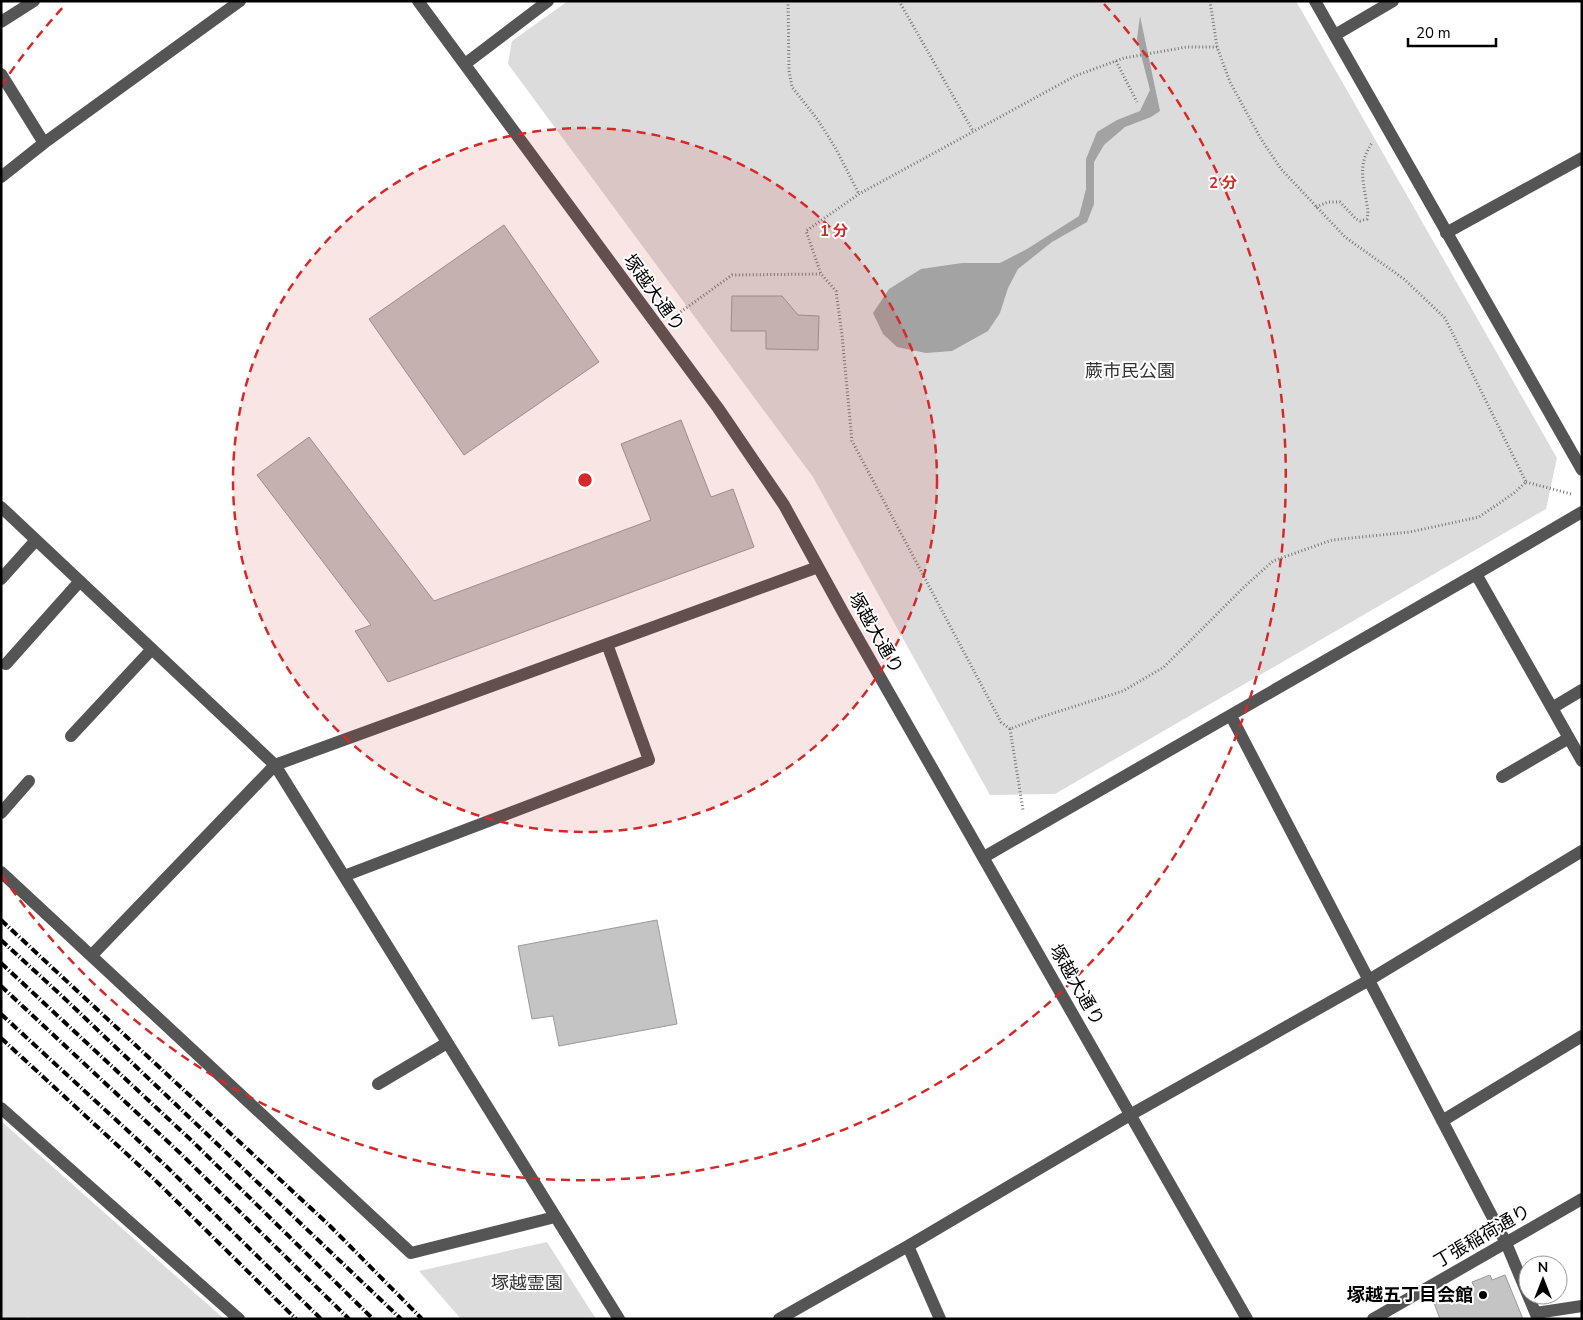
<svg xmlns="http://www.w3.org/2000/svg" width="1583" height="1320" font-family="'Nunito Sans','Noto Sans JP',sans-serif">
  <style>
    .green { fill: #dcdcdc }
    .water { fill: #a3a3a3 }
    .building { fill: #c4c4c4; stroke: #999 }
    .lines { fill: none; stroke-linecap: round; stroke-linejoin: round }
    .path { stroke: #777; stroke-width: 3; stroke-dasharray: 1 2.5; stroke-linecap: butt }
    .minor { stroke: #555; stroke-width: 12 }
    .rail { stroke: #000; stroke-width: 4; stroke-dasharray: 8 2.5 1 2.5; stroke-linecap: butt }
    .ring { fill: none; stroke: #d62828; stroke-width: 2.5; stroke-dasharray: 9 6 }
    .poi-dot { fill: #000; stroke: #fff; stroke-width: 2 }
    .labels { text-anchor: middle; stroke-width: 4; stroke-linejoin: round; paint-order: stroke }
    .street-label { font-size: 18px; fill: #000; stroke: #fff }
    .park-label { font-size: 18px; fill: #333; stroke: #fff }
    .poi-label { font-size: 18px; font-weight: bold; fill: #000; stroke: #fff; text-anchor: end }
    .centre { fill: #d62828; stroke: #fff; stroke-width: 2.5 }
    .ring-label { font-size: 15px; text-anchor: middle; font-weight: bold; fill: #d62828; stroke: #fff; stroke-width: 4; stroke-linejoin: round; paint-order: stroke }
  </style>
  <rect width="100%" height="100%" fill="#fff"/>
  <path class="green" d="M568,1H1296L1557,458L1546,509L1055,794L990,795L813,477L508,64L512,41Z
    M1,1121L223,1318L30,1319L28,1317L26,1319H1Z
    M547,1242L596,1319H461L419,1271Z"/>
  <path class="water" d="M1140,16L1160,111L1151,117L1125,127L1104,145L1094,162V204L1087,222L1052,242L1018,269L1008,288L1000,313L988,331L952,351L926,353L897,347L883,334L873,313L889,289L921,269L962,263H1000L1027,249L1079,216L1086,189V159L1097,132L1117,120L1140,111L1150,90L1137,39Z"/>
  <path class="building" d="M504,225L599,362L464,455L369,319Z
    M732,296H782L798,315L819,316L818,350L766,349V331H731Z
    M681,420L711,497L733,489L754,547L388,682L355,631L371,625L257,475L309,437L434,601L651,520L621,444Z
    M657,920L677,1024L559,1046L553,1016L532,1019L518,946Z
    M1490,1275L1492,1280L1505,1275L1523,1319H1440L1434,1303L1474,1287L1472,1282Z"/>
  <g class="lines">
    <path class="path" d="M788,1L789,71L792,87L818,120L836,149L859,194
      M899,1L973,131
      M1210,1L1217,47L1230,82L1261,139L1281,169L1345,237L1404,279L1445,318L1526,482L1514,493L1479,517L1410,532L1332,540L1273,561L1243,588L1164,667L1123,691L1041,717L1010,729L1001,722L852,441L842,335L836,291L821,274L806,231L859,194L1075,76L1124,58L1187,47H1217
      M1116,61L1137,102
      M1316,207L1328,202H1340L1356,219L1360,221L1367,219C1369,212 1367,206 1366,199C1362,177 1359,162 1372,143
      M675,316L732,275L820,274
      M1526,482L1571,494
      M1010,729L1023,810"/>
    <path class="minor" d="M418,1L718,408L784,505L844,614L1247,1319
      M1315,1L1582,470
      M1,22L34,1
      M1335,35L1393,1
      M465,64L548,1
      M1,74L44,143
      M1,177L44,143L240,1
      M1446,233L1582,158
      M1,507L275,765L619,1319
      M1476,574L1582,761
      M1,579L36,540
      M6,664L80,581
      M1552,708L1582,690
      M1231,716L1506,1243L1538,1319
      M71,736L152,649
      M1502,777L1569,738
      M1,813L29,781
      M984,857L1476,574L1582,512
      M1,872L411,1253L555,1217
      M344,876L649,760L607,644
      M92,955L275,765L818,567
      M378,1084L447,1043
      M1,1108L239,1319
      M1442,1121L1582,1036
      M908,1246L940,1319
      M1536,1313L1582,1306
      M779,1319L908,1246L1130,1115L1369,980L1582,851
      M1373,1319L1582,1199"/>
    <path class="rail" d="M1,920L330,1226L422,1319
      M1,940L63,997L401,1319
      M1,963L191,1140L373,1319
      M1,986L180,1153L349,1319
      M1,1014L166,1166L321,1319
      M1,1038L155,1180L296,1319"/>
  </g>
  <circle cx="585" cy="480" r="352" fill="#d62828" fill-opacity=".12"/>
  <g class="ring">
    <circle cx="585" cy="480" r="352"/>
    <path d="M1 86A704 704 0 0 1 66 4M1104 4A704 704 0 1 1 1 874"/>
  </g>
  <circle class="poi-dot" cx="1483" cy="1295" r="5"/>
  <g class="labels">
    <g class="street-label">
      <text transform="translate(654 293) rotate(54)" y="6">塚越大通り</text>
      <text transform="translate(876 633) rotate(60)" y="6">塚越大通り</text>
      <text transform="translate(1077 985) rotate(60)" y="6">塚越大通り</text>
      <text transform="translate(1482 1236) rotate(-30)" y="6">丁張稲荷通り</text>
    </g>
    <g class="park-label">
      <text x="1130" y="377">蕨市民公園</text>
      <text x="527" y="1289">塚越霊園</text>
    </g>
    <g class="poi-label">
      <text x="1473" y="1301">塚越五丁目会館</text>
    </g>
  </g>
  <circle cx="585" cy="480" r="8" class="centre"/>
  <g class="ring-label">
    <text x="1223" y="188">2 分</text>
    <text x="834" y="236">1 分</text>
  </g>
  <rect width="1583" height="1320" fill="none" stroke="#000000" stroke-width="5"/>
  <g transform="translate(1543 1280)"><circle r="24" fill="#ffffff" stroke="#999999"/>
  <path d="M0-4L9 19L0 12L-9 19Z" fill="#000000"/>
  <text y="-8" font-size="14" font-weight="bold" text-anchor="middle" fill="#000000">N</text>
  </g>
  <path d="M1408 38v8h88v-8" fill="none" stroke="#000000" stroke-width="2.5"/>
  <text x="1416" y="38" font-size="15" fill="#000000" stroke="#ffffff" stroke-width="4" paint-order="stroke">20 m</text>
</svg>
